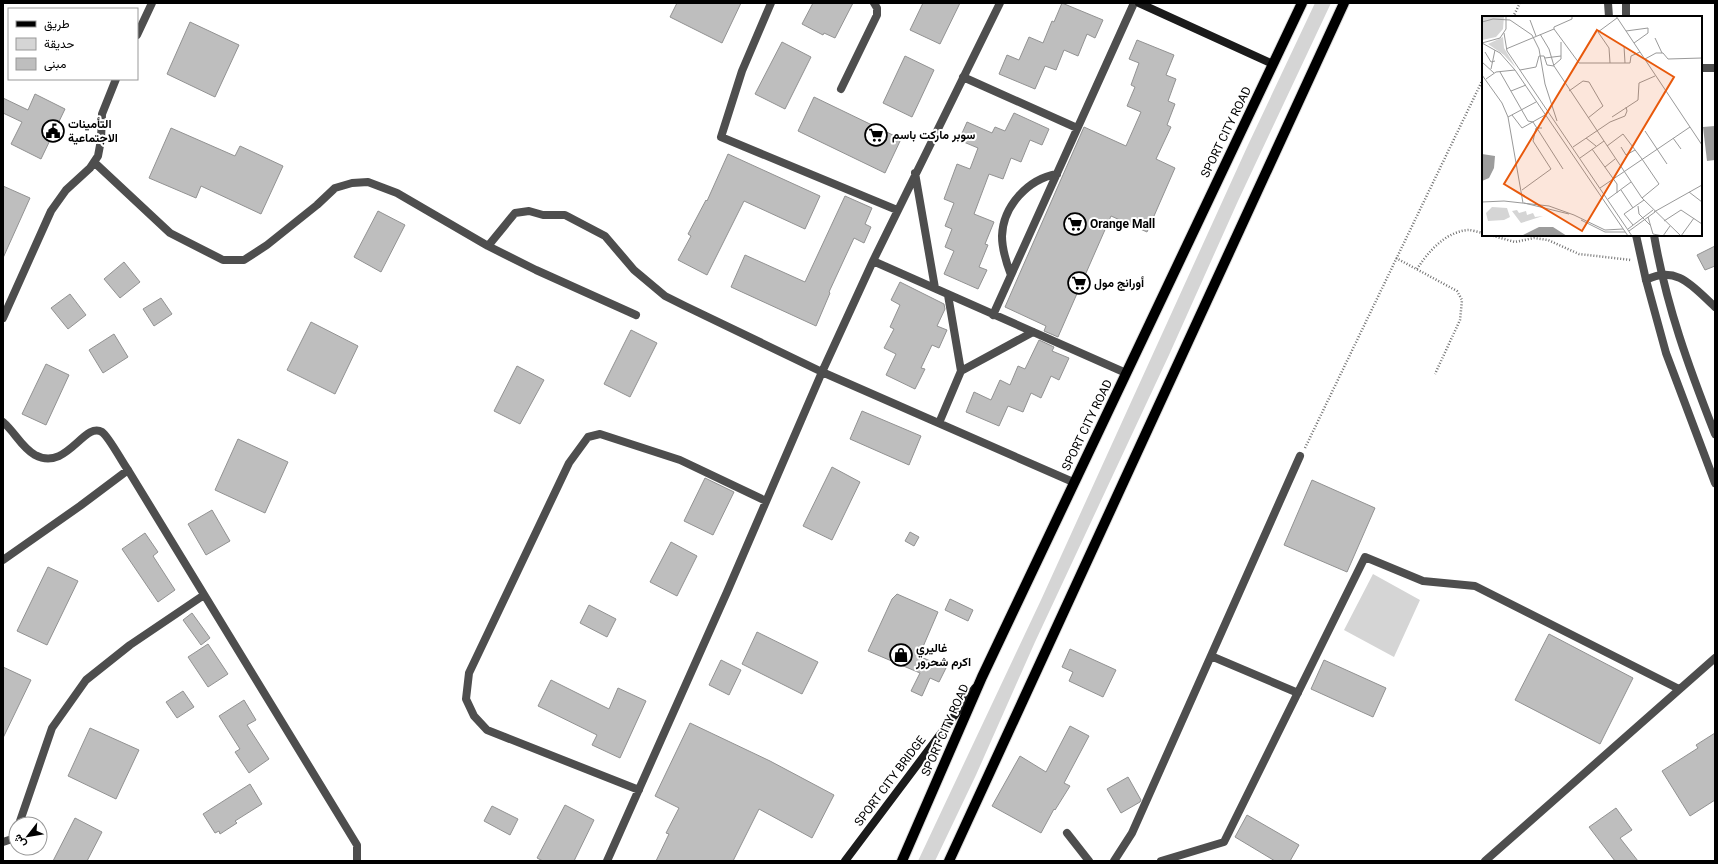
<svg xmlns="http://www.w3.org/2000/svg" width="1718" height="864" font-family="Roboto,Vazirmatn,sans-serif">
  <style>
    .green { fill: #d5d5d5 }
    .water { fill: #9c9c9c }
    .building { fill: #bebebe; stroke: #929292 }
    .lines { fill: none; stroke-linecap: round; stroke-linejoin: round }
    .primary-casing { stroke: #dbdbdb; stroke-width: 12 }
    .path { stroke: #707070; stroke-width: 2.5; stroke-dasharray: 1 2; stroke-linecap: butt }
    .lane { stroke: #4e4e4e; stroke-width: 8 }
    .street { stroke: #4e4e4e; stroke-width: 8 }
    .secondary { stroke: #1b1b1b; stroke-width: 8 }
    .primary { stroke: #000; stroke-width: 10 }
    .labels { text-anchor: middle; stroke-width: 4; stroke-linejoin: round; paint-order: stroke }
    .poi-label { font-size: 12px; font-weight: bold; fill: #000; stroke: #fff; text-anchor: start }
    .street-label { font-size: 12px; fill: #000; stroke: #fff }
    .inset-road { fill: none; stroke: #999; stroke-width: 1 }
    .view { fill: #e8590c; fill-opacity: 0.15; stroke: #e8590c; stroke-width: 2 }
    .inset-edge { fill: none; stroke: #000; stroke-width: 2 }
  </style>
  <rect width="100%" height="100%" fill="#fff"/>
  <path class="green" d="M1315,3H1331L1238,201L1169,355L1035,642L976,775L935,861H918L1041,600L1248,145Z
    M1373,574L1420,600L1394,657L1344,630Z"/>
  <path class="water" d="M1715,126V160L1707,161L1703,127Z"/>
  <path class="building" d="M677,3H741L722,43L670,17Z
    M813,3H853L835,38L824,33L823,35L802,24Z
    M923,3H960L940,44L910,30Z
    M1062,3L1103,20L1095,38L1087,34L1078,56L1064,50L1056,70L1045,66L1035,89L999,74L1007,55L1019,60L1029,37L1043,43L1052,21L1054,22Z
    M190,22L239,45L215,97L167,74Z
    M1137,40L1174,55L1166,75L1176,79L1168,101L1175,104L1167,125L1171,127L1156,159L1175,168L1147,232L1111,216L1058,337L1044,331L1046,326L1005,307L1084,127L1126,146L1141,112L1127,106L1135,87L1131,85L1139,63L1129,59Z
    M782,42L811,57L785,109L755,94Z
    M905,56L934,70L912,117L883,103Z
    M35,94L65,109L41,159L11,144L22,122L3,113V98L28,110Z
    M814,97L901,139L885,173L798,131Z
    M1014,113L1049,129L1042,145L1030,140L1021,162L1011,158L1003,179L989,174L974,214L994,222L985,244L988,245L979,267L987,270L978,289L944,274L954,251L945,247L952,229L945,226L954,203L944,199L957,164L970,169L978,148L959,140L967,122L992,133L995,127L1005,131Z
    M171,128L235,156L240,146L283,166L261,214L201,186L196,198L149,178Z
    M728,154L820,196L805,229L744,201L707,275L678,260L691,236L688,234L706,200L707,201Z
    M3,186L30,198L3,258Z
    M845,196L872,208L865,224L871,227L864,243L854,238L829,292L830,293L816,326L731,287L745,255L805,282Z
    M378,211L405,225L381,272L354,257Z
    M1715,246V266L1705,270L1697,255Z
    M124,262L140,282L120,298L104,279Z
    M900,282L944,304L945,309L937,326L947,330L939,348L932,345L921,368L925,369L915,389L886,375L896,354L884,348L894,329L890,327L900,305L891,300Z
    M70,294L86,315L68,329L51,308Z
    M161,298L172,314L154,326L143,309Z
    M311,322L358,346L335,394L287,370Z
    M631,330L657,343L630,397L604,384Z
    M114,334L128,357L103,373L89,350Z
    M1039,340L1054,347L1052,351L1069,358L1059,380L1051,376L1041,398L1031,393L1023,412L1008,406L999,426L966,412L974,392L991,400L1000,380L1010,385L1018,366L1025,369Z
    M46,364L69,375L46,425L22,414Z
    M517,366L544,380L520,424L494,411Z
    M862,411L921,436L909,465L850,439Z
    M238,439L288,462L265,513L215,490Z
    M832,467L860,482L832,540L803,526Z
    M705,478L734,492L713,535L684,521Z
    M1312,480L1375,508L1347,572L1284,545Z
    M212,510L230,541L206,555L188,524Z
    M910,532L919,537L914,546L905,541Z
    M145,533L158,552L153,556L175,590L158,602L122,549Z
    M671,542L697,556L677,596L650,582Z
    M48,567L78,581L47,645L17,631Z
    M897,594L938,612L919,656L946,668L939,682L930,678L922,696L911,691L920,673L868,651L892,599Z
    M950,599L973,610L968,621L945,610Z
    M589,605L616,619L607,637L580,623Z
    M192,613L210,638L201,645L183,620Z
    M757,632L818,662L802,694L742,664Z
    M1549,634L1633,678L1600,744L1515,700Z
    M208,644L228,674L208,687L188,657Z
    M1070,649L1116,670L1103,697L1069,681L1073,672L1062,667Z
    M721,660L741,670L729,695L709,685Z
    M1324,660L1386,688L1373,717L1311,689Z
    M3,667L31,680L3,738Z
    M551,680L609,709L618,688L646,701L620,758L592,745L597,735L538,706Z
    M183,691L194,707L177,718L166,702Z
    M244,700L256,720L247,725L269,759L249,773L235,752L240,749L219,716Z
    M690,723L770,761L834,795L812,838L759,809L733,861H656L669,834L666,833L679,808L655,796Z
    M1070,726L1089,736L1064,783L1070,786L1055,810L1054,809L1041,833L992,806L1020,756L1046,772Z
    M90,728L139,750L116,799L68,776Z
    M1715,733V800L1690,816L1662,771L1698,748L1696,745Z
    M1128,777L1141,800L1140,802L1121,813L1107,789Z
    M250,784L262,804L235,821L237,823L220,834L219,831L215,833L203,814Z
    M565,805L594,820L574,861H543L537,858Z
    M492,806L518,819L510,835L484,821Z
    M1616,808L1632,830L1620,838L1638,861H1615L1589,827Z
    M1247,815L1299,845L1290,861H1275L1235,837Z
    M75,818L102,832L87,861H53Z"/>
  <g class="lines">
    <g class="primary-casing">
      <path id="primary" d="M902,861L982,677L1302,3
        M949,861L1344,3"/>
    </g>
    <path class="path" d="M1513,17L1520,3
      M1490,235L1515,242L1534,238L1548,240L1579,254L1631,260
      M1396,258L1457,291L1462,300L1460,320L1435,374
      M1417,269C1428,252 1445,232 1468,230C1472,230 1478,232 1483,233
      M1305,448L1483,79"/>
    <path class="lane" d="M1701,68H1715
      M1646,280C1677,264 1694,288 1715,307"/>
    <path class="street" d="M771,3L742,71L721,137L897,210
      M1608,3L1609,17
      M1626,3V17
      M137,35L152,3
      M963,77L1077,128
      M841,89L877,15V8L874,3
      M95,163L170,233L223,260H244L267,245L317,205L335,188L352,183L368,182L397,193L488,246L536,270L636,315
      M915,173L935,288
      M1636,235L1646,280L1666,353L1715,483
      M1654,235C1666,305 1689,368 1715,434
      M488,246L515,213L529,211L543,215H565L605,236L634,270L665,296L685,306L822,372L1073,482
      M873,261L1126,373
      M1011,275C1006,262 1002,250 1002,236C1003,206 1028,179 1057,174
      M993,315L1134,3
      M3,318L51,211L66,190L90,168L98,156L101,140L102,114L116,79
      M961,371L1033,332
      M3,422C15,432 21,447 35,455C67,472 84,421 102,432C109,437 122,462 128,470L357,845V861
      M939,423L961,371L948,295
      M3,560L80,506L128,470
      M1211,656L1298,693
      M639,790L487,730L474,716L466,699L469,673L569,463L588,437L600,434L680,460L766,501
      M19,824L52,728L86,680L130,645L204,595
      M1067,833L1089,861
      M3,842L12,839L16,831
      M607,861L727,592L822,372L873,261L1000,3
      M1114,861L1132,833L1300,456
      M1161,861L1224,842L1365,557L1423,581L1475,586L1679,689
      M1485,861L1715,658"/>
    <path class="secondary" d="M1139,3L1273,64
      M845,861L975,688"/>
    <use href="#primary" class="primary"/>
  </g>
  <defs>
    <g id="civic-ring" transform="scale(1.15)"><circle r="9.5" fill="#fff" stroke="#000" stroke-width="1.5"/><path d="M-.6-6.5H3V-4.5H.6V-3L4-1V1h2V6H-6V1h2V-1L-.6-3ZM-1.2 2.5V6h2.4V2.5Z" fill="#000"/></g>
    <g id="supermarket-ring" transform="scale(1.15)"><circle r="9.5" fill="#fff" stroke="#000" stroke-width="1.5"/><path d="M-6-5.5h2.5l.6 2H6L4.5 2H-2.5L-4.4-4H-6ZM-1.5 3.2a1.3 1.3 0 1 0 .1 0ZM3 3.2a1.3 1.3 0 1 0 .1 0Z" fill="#000"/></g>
    <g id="shop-ring" transform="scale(1.15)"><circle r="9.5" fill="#fff" stroke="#000" stroke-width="1.5"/><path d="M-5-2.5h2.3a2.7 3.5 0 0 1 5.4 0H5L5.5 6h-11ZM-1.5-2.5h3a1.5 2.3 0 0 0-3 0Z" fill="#000"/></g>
  </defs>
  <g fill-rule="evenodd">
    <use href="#civic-ring" x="53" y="131"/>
    <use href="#supermarket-ring" x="876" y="135"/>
    <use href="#supermarket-ring" x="1075" y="224"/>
    <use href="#supermarket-ring" x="1079" y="283"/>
    <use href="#shop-ring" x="901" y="655"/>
  </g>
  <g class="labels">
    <g class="poi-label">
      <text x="68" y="128">التأمينات<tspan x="68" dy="14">الاجتماعية</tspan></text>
      <text x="892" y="139">سوبر ماركت باسم</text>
      <text x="1090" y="228">Orange Mall</text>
      <text x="1094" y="287">أورانج مول</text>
      <text x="916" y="652">غاليري<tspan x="916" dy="14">اكرم شحرور</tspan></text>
    </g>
    <g class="street-label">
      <text transform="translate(1226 132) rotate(-64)" y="4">SPORT CITY ROAD</text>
      <text transform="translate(1087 425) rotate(-64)" y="4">SPORT CITY ROAD</text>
      <text transform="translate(945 730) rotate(-66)" y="4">SPORT CITY ROAD</text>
      <text transform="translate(890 781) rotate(-53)" y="4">SPORT CITY BRIDGE</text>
    </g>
  </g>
  <g transform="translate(1482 16)">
    <rect width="220" height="220" fill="#fff"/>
    <path d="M0,0H22L21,13L14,21L0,24ZM21,21L22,32L34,52L22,39L6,28ZM10,191L25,192L28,201L22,204L6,205L4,197ZM35,194L37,197L44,195L45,199L51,197L53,201L61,200L39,207L30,195Z" fill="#d5d5d5"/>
    <path d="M0,138L13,140L12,152L7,162L0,165ZM57,211H71L85,220H39Z" fill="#9c9c9c"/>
    <path class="inset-road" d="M90,0V3L72,11V13L97,47H148L149,40L158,36M134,0L220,129M48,4L54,20M0,6L11,3L28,4L50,19L57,33L63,68L75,105M144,15L166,12V17L152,27M22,17L25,35L150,220M58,18L67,33L72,50M173,22L180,37M0,27L18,37L33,54L146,220M0,27L18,22L24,13V0M142,30L143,47M24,33L72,13M3,36L9,46L13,45M63,42L79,40M163,43L174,37H181L186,43L220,42M0,46L12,57M128,47L127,32L116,16L135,2M72,49L79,43V26M9,53L13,34M38,54L54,51L57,40H62L65,49L72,50L160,182L199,220M18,56L46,105L51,106L81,153M0,59L20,87L26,101L41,187M4,63L14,56L33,54M29,75L44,69M87,75L101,65L107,66L121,90L106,102M30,99L40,112L63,99M26,101L54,86M130,101L156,84L157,67L173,60M163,115L185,148M104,122L114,130M191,122L199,133M125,130L141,118L160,143L177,168L160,182M91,131L128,106L143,100L145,95L144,91M139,131L144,139L153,134M110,133L135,168V177M98,142L122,125M123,151L133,143M118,172L208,111M40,174L69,153L51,125L54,112H60M139,174L151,192M207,176L220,186M126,183L149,166M0,186L22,185L67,190L92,199L123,214L141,213M42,187L87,198M156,190L157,198L169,210M172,196L220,169M166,201L171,218M99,204L123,216H143M182,205L199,194L220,208M151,209L142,198L162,184M146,213L171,194M147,215L173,196M171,218L181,220L188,210M199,220L212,202"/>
    <path class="view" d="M115,14L192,61L100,215L22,168Z"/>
    <rect width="220" height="220" class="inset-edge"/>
  </g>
  <rect width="1718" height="864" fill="none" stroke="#000000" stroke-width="8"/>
  <rect x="8" y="8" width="130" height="72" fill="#ffffff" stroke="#999999"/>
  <rect x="16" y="21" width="20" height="6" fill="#000000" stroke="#999999"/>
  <text x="44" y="28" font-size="12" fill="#000000">طريق</text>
  <rect x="16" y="38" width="20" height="12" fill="#d5d5d5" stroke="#999999"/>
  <text x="44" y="48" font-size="12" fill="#000000">حديقة</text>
  <rect x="16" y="58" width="20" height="12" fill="#bebebe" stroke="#999999"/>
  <text x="44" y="68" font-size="12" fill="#000000">مبنى</text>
  <g transform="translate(28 836) rotate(239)"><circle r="19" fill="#ffffff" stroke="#999999"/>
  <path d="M0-3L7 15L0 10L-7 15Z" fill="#000000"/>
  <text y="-6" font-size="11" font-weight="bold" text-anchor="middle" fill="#000000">ش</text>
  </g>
</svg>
